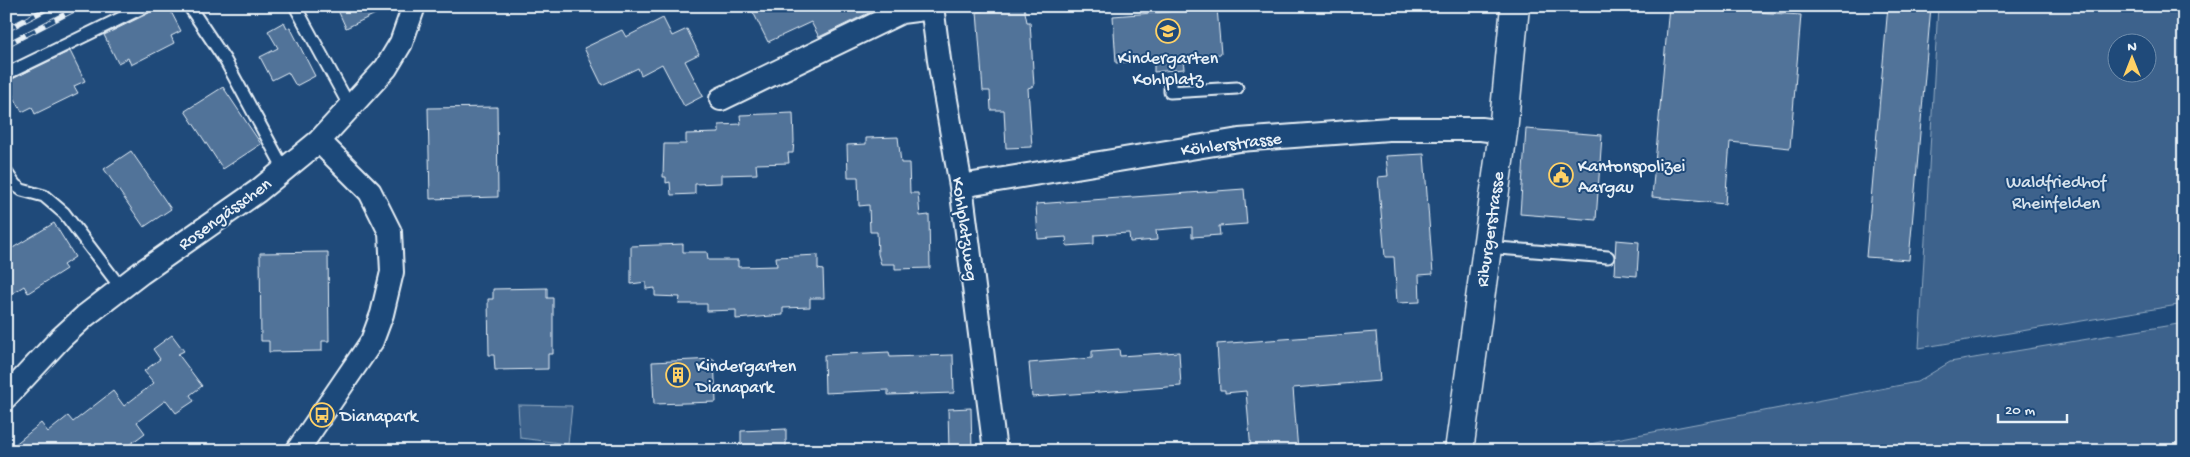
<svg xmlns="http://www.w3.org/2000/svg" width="2190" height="457" font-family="'Gochi Hand',sans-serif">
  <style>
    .green { fill: #3c628c; stroke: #92aac2; fill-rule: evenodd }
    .building { fill: #517399; stroke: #e8f1f8 }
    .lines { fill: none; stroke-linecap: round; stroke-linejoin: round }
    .service-casing { stroke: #e8f1f8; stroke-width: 15 }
    .minor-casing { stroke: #e8f1f8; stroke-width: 26 }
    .tertiary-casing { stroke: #e8f1f8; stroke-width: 31 }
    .service { stroke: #1f4a7a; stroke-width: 11 }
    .minor { stroke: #1f4a7a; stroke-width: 22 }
    .tertiary { stroke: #1f4a7a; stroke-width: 28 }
    .rail-casing { stroke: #e8f1f8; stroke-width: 5.5 }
    .rail { stroke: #1f4a7a; stroke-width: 4; stroke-dasharray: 11; stroke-linecap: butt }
    .labels { text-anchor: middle; stroke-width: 4; stroke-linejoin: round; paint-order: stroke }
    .poi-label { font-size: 18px; fill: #e8f1f8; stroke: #1f4a7a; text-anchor: start }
    .street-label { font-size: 18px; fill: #e8f1f8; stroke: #1f4a7a }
    .park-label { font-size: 18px; fill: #d7e3ed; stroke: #1f4a7a }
  </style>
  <rect width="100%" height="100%" fill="#1f4a7a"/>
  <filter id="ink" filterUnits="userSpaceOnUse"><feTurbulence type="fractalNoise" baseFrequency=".02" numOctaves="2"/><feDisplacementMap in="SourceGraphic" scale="10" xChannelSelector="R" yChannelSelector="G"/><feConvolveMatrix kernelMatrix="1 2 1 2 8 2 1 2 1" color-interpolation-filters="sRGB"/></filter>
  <g filter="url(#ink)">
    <path class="green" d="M1938,6H2184V304L1919,348ZM2118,42H2148V72H2118Z
      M2184,323V451H1553L1917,382L1950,362Z
      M518,405L572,406L568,444L520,438Z"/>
    <path class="building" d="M155,6H168L181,31L171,36L174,43L131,65L128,58L118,63L104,35L149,13Z
      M336,6H392L346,28Z
      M750,6H883L819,37L811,22L768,42Z
      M983,6L1024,7L1027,22H1030L1034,86L1028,88L1032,147L1006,148L1004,110H991L990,91H983L977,12L983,11Z
      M1669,6L1801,15L1790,148L1730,142L1725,204L1652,197Z
      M1888,6H1931L1909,260L1866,257Z
      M1217,8L1221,54L1183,57L1184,69L1154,72V60L1116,63L1113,16Z
      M663,18L672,36L687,29L699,54L685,61L703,96L684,106L662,64L641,75L638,68L602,85L584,48L622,30L626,37Z
      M284,22L287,28L290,27L315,76L296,86L288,72L272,80L260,57L278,48L268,31Z
      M70,51L85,81L74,86L78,93L35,114L32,107L22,112L6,82Z
      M223,87L261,144L223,169L185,111Z
      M497,107L498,197L430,199L428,108Z
      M793,113L794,141L793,153H788L789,163L756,164L757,174L721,175V183L695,184V194L671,195L670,182L666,183V177H663L664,144H686V134L719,133V125L741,124L740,115Z
      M1526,129L1602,135L1596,220L1520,214Z
      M898,137L901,163H909L910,193H918L920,216L929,215L930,268L895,269V264H881L878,254L877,232H870L869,205L859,206L858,177H848L847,145L866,144V138Z
      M131,151L171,209L144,227L104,169Z
      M1424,154L1433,274L1419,275L1420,302L1397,303L1394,257H1385L1378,177L1388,176L1386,156Z
      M1244,189L1247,224L1219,226L1220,235L1192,237V227L1156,230L1157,240L1130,242L1129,233L1094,235V244L1067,246L1066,237L1038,239L1036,204Z
      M54,223L75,257L63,265L66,269L28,293L24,286L13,293L6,282V252Z
      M1616,240L1639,242L1637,276L1614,274Z
      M683,244V252H707L708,260H738V267L777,266L776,257L818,255V269L823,270L824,298H810V307L783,308V315L736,319V310L707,311V304H679L680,297L655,296V288L646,289V282L631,284V246Z
      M328,252L329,341H322V351L269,352V341H261L260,253Z
      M547,288V298H553V354H548V369L495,370L494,355H489L488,299H493V289Z
      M1376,332L1380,381L1293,388L1298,451H1251L1246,391L1225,393V390H1220L1217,344Z
      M172,335L184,351L178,354L202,386L190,395L194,401L176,413L166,400L137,422L145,433L121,451H7L41,423L48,432L68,416L73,422L113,391L124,406L154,383L144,371L160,359L153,349Z
      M1119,349L1120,356L1179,352L1181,386L1032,397L1029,363L1092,358V351Z
      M889,352L890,357L953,355L954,393L888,395V390L825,393L824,355Z
      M714,359L716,402L654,404L652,362Z
      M971,408L972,451H949L948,409Z
      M786,429V451H741V431Z"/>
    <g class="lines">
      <g class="service-casing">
        <path id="service" d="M189,6L225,60L284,169
          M295,6L350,107
          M6,74L146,6
          M1170,81V92L1237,88
          M6,172L15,185L22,190L44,196L64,213L121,288
          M1486,247L1608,257"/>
      </g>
      <g class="minor-casing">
        <path id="minor" d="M932,6L939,60L961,186L995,451
          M721,99L901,12L932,8
          M961,186L1239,140L1389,129H1481L1503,132
          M6,397L61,338L85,316L141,273L258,191L319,141L386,68L401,43L414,6
          M297,451L372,341L382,314L392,272L390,232L370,192L319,141"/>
      </g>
      <g class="tertiary-casing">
        <path id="tertiary" d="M1459,451L1503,132L1515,6"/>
      </g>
      <use href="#service" class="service"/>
      <use href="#minor" class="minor"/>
      <use href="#tertiary" class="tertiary"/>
      <g class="rail-casing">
        <path id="rail" d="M6,30L52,6
          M6,45L81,6"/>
      </g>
      <use href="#rail" class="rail"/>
    </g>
  </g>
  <defs>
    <g id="school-ring" transform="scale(1.25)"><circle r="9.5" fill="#1f4a7a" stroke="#ffd166" stroke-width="1.5"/><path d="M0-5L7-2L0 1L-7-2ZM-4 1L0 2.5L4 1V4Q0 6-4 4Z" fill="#ffd166"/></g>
    <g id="civic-ring" transform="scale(1.25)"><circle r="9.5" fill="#1f4a7a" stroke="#ffd166" stroke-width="1.5"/><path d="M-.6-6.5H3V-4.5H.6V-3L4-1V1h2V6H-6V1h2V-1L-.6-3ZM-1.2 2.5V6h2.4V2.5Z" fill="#ffd166"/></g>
    <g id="building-ring" transform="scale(1.25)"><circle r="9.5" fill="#1f4a7a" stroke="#ffd166" stroke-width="1.5"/><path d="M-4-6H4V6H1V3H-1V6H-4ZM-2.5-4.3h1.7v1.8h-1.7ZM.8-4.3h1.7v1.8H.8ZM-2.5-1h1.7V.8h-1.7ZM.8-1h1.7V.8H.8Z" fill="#ffd166"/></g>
    <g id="bus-ring" transform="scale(1.25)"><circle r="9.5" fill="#1f4a7a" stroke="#ffd166" stroke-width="1.5"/><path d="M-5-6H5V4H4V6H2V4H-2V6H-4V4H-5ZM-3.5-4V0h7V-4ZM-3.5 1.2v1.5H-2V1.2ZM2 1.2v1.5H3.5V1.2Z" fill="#ffd166"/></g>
  </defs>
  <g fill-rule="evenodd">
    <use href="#school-ring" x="1168" y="31"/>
    <use href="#civic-ring" x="1561" y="175"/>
    <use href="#building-ring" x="678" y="375"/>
    <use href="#bus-ring" x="322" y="415"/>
  </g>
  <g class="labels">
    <g class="poi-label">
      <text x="1168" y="63" text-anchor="middle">Kindergarten<tspan x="1168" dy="21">Kohlplatz</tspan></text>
      <text x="1578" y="171">Kantonspolizei<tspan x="1578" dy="21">Aargau</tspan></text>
      <text x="696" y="371">Kindergarten<tspan x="696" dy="21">Dianapark</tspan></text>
      <text x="340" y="421">Dianapark</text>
    </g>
    <g class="street-label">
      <text transform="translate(1231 143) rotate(-7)" y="6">Köhlerstrasse</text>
      <text transform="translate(224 213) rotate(-36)" y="6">Rosengässchen</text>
      <text transform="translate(966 229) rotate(82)" y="6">Kohlplatzweg</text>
      <text transform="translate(1489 229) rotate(-82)" y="6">Riburgerstrasse</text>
    </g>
    <g class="park-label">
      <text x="2056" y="187">Waldfriedhof<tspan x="2056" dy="21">Rheinfelden</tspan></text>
    </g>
  </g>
  <rect width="2190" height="457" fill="none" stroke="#1f4a7a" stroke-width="25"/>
  <rect x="12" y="12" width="2165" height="432" fill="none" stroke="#e8f1f8" stroke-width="2" filter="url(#ink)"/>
  <g transform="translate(2132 58)"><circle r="24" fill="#1f4a7a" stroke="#6f8dac"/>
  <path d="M0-4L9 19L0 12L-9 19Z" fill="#ffd166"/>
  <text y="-8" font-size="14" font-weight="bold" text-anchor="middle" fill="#e8f1f8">N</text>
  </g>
  <path d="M1998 414v8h69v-8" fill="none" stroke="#e8f1f8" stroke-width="2.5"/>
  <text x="2005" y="414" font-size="15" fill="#e8f1f8" stroke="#1f4a7a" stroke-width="4" paint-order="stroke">20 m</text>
</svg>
